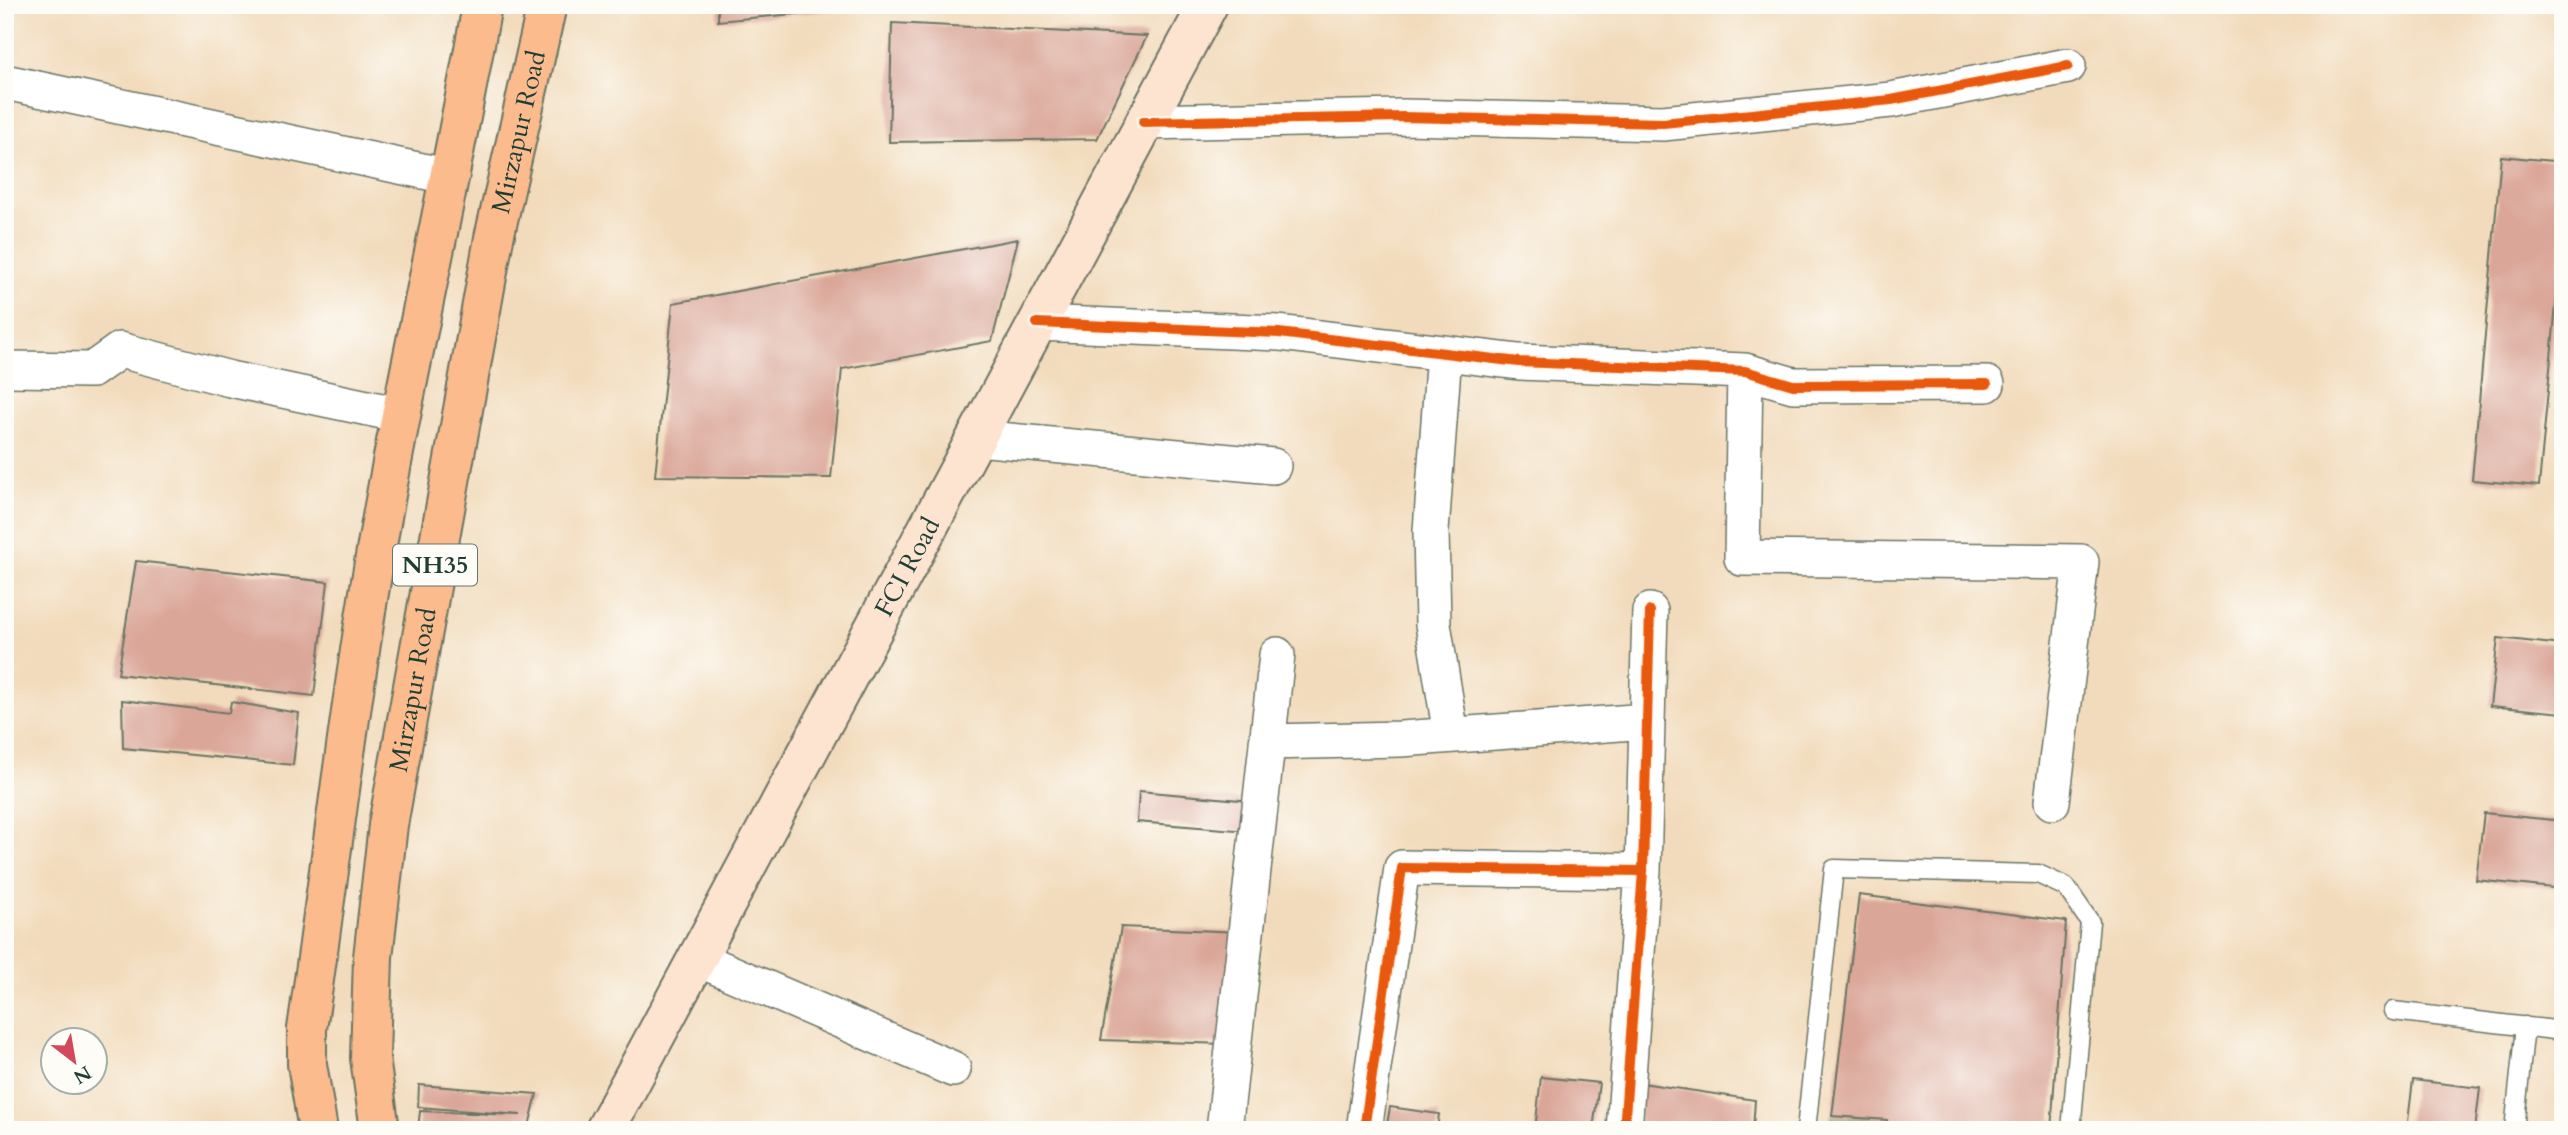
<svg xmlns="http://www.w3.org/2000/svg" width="2568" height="1135" font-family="Cardo,serif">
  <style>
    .green { fill: #95cb7d; stroke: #5a8458; stroke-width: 2 }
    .building { fill: #daa698 }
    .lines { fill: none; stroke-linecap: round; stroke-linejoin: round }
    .service-casing { stroke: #697464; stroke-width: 21 }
    .minor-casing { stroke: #697464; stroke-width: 38 }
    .secondary-casing { stroke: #697464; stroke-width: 42 }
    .trunk-casing { stroke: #697464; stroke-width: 42 }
    .service { stroke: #fff; stroke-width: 18 }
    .minor { stroke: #fff; stroke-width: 35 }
    .secondary { stroke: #fde4d1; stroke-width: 38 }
    .trunk { stroke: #fbbb8d; stroke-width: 38 }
    .cycleway-casing { stroke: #fdfcf7; stroke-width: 15 }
    .cycleway { stroke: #e8590c; stroke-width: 10 }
    .labels { text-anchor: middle; stroke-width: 5; stroke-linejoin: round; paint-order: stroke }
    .shield { fill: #fdfcf7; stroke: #62766e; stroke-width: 2 }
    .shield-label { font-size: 24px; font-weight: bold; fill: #1f3d34 }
    .street-label { font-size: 26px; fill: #1f3d34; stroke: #fdfcf7 }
  </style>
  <rect width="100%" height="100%" fill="#fdfcf7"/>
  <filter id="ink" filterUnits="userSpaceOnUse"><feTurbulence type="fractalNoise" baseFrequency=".0143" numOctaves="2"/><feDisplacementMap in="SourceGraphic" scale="14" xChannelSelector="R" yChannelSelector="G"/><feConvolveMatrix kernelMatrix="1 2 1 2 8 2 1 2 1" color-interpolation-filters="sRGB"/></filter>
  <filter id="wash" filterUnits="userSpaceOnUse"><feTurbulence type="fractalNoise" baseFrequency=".00686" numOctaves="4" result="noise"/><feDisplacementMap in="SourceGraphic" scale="28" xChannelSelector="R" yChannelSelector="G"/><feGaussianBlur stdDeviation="1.57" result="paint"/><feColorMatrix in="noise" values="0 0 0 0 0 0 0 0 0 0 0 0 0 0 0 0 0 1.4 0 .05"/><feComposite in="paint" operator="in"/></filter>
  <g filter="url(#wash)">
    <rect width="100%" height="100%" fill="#f2dbbc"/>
    <path class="green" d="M1832,1116L1887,1120L1886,1130H1831Z"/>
    <g id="blocks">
      <path class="building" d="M718,5H870V7L718,21Z
        M892,23L1147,36L1097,139L889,142Z
        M2501,156L2563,162V230L2539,486L2472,480Z
        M1018,239L992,341L842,369L831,478L655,476L673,303Z
        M136,561L328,582L314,696L118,674Z
        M2498,638L2563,645V713L2490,706Z
        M122,700L229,713L231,702L299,713L293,765L123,748Z
        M1139,791L1251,801L1248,831L1137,822Z
        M2484,813L2563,821V889L2476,880Z
        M1859,895L2066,921L2051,1130H1886L1887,1120L1832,1116Z
        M1121,927L1241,932L1226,1044L1101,1040Z
        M1541,1077L1599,1083L1593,1130H1535Z
        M2413,1080L2480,1088L2475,1130H2407Z
        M1642,1083L1755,1100L1753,1130H1638Z
        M419,1085L537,1094L528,1130L418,1129L420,1111L521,1115L418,1107Z
        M1390,1107L1439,1114L1437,1130H1386Z"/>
    </g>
  </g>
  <g filter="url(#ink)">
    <use href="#blocks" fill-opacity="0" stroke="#697464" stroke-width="2"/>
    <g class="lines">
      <g class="service-casing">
        <path id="service" d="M2393,1011L2563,1031
          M1806,1130L1834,869L2038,874L2066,887L2090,922L2071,1130
          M2514,1130L2525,1026"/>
      </g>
      <g class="minor-casing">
        <path id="minor" d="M5,82L451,177
          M1143,122L1403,117L1663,123L1891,100L2068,66
          M1037,323L1279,333L1519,362L1745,371L1793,385L1987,384
          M1444,353L1431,531L1433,624L1451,735
          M5,369L92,370L120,350L230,379L401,415
          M1745,371L1742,558L2081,562L2052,802
          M978,438L1273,466
          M1267,742L1401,739L1647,721
          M696,958L953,1069
          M1224,1130L1277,655
          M1364,1130L1402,868L1643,871
          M1624,1130L1643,871L1650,611"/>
      </g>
      <g class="secondary-casing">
        <g id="secondary">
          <path id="s1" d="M605,1130L1208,5"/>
        </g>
      </g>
      <g class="trunk-casing">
        <g id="trunk">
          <path d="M318,1130L307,1064V1029C328,885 345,741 368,599C400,400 447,204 482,5"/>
          <path id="s2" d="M380,1130L370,1058L373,957L388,825L494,238L547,5"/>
        </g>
      </g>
      <use href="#service" class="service"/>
      <use href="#minor" class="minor"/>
      <use href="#secondary" class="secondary"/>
      <use href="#trunk" class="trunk"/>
      <g class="cycleway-casing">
        <path id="cycleway" d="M1143,122L1403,117L1663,123L1891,100L2068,66
          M1037,323L1279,333L1519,362L1745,371L1793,385L1987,384
          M1364,1130L1402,868L1643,871
          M1624,1130L1643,871L1650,611"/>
      </g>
      <use href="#cycleway" class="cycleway"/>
    </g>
  </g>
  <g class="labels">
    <rect class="shield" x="393" y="544.5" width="84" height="41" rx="5"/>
    <g class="shield-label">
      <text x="435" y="573">NH35</text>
    </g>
    <g class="street-label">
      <text dy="9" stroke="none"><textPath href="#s2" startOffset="1012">Mirzapur Road</textPath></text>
      <text dy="9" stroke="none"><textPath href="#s1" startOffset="639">FCI Road</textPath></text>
      <text dy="9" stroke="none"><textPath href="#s2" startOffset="444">Mirzapur Road</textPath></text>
    </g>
  </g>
  <rect width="2568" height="1135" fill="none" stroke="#fdfcf7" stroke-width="28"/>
  <g transform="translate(74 1061) rotate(149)"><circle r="33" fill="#fdfcf7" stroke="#a4b0a9" stroke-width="2"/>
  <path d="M0-5L12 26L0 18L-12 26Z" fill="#d1495b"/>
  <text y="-10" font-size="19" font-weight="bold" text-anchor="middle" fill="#1f3d34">N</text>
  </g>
</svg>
